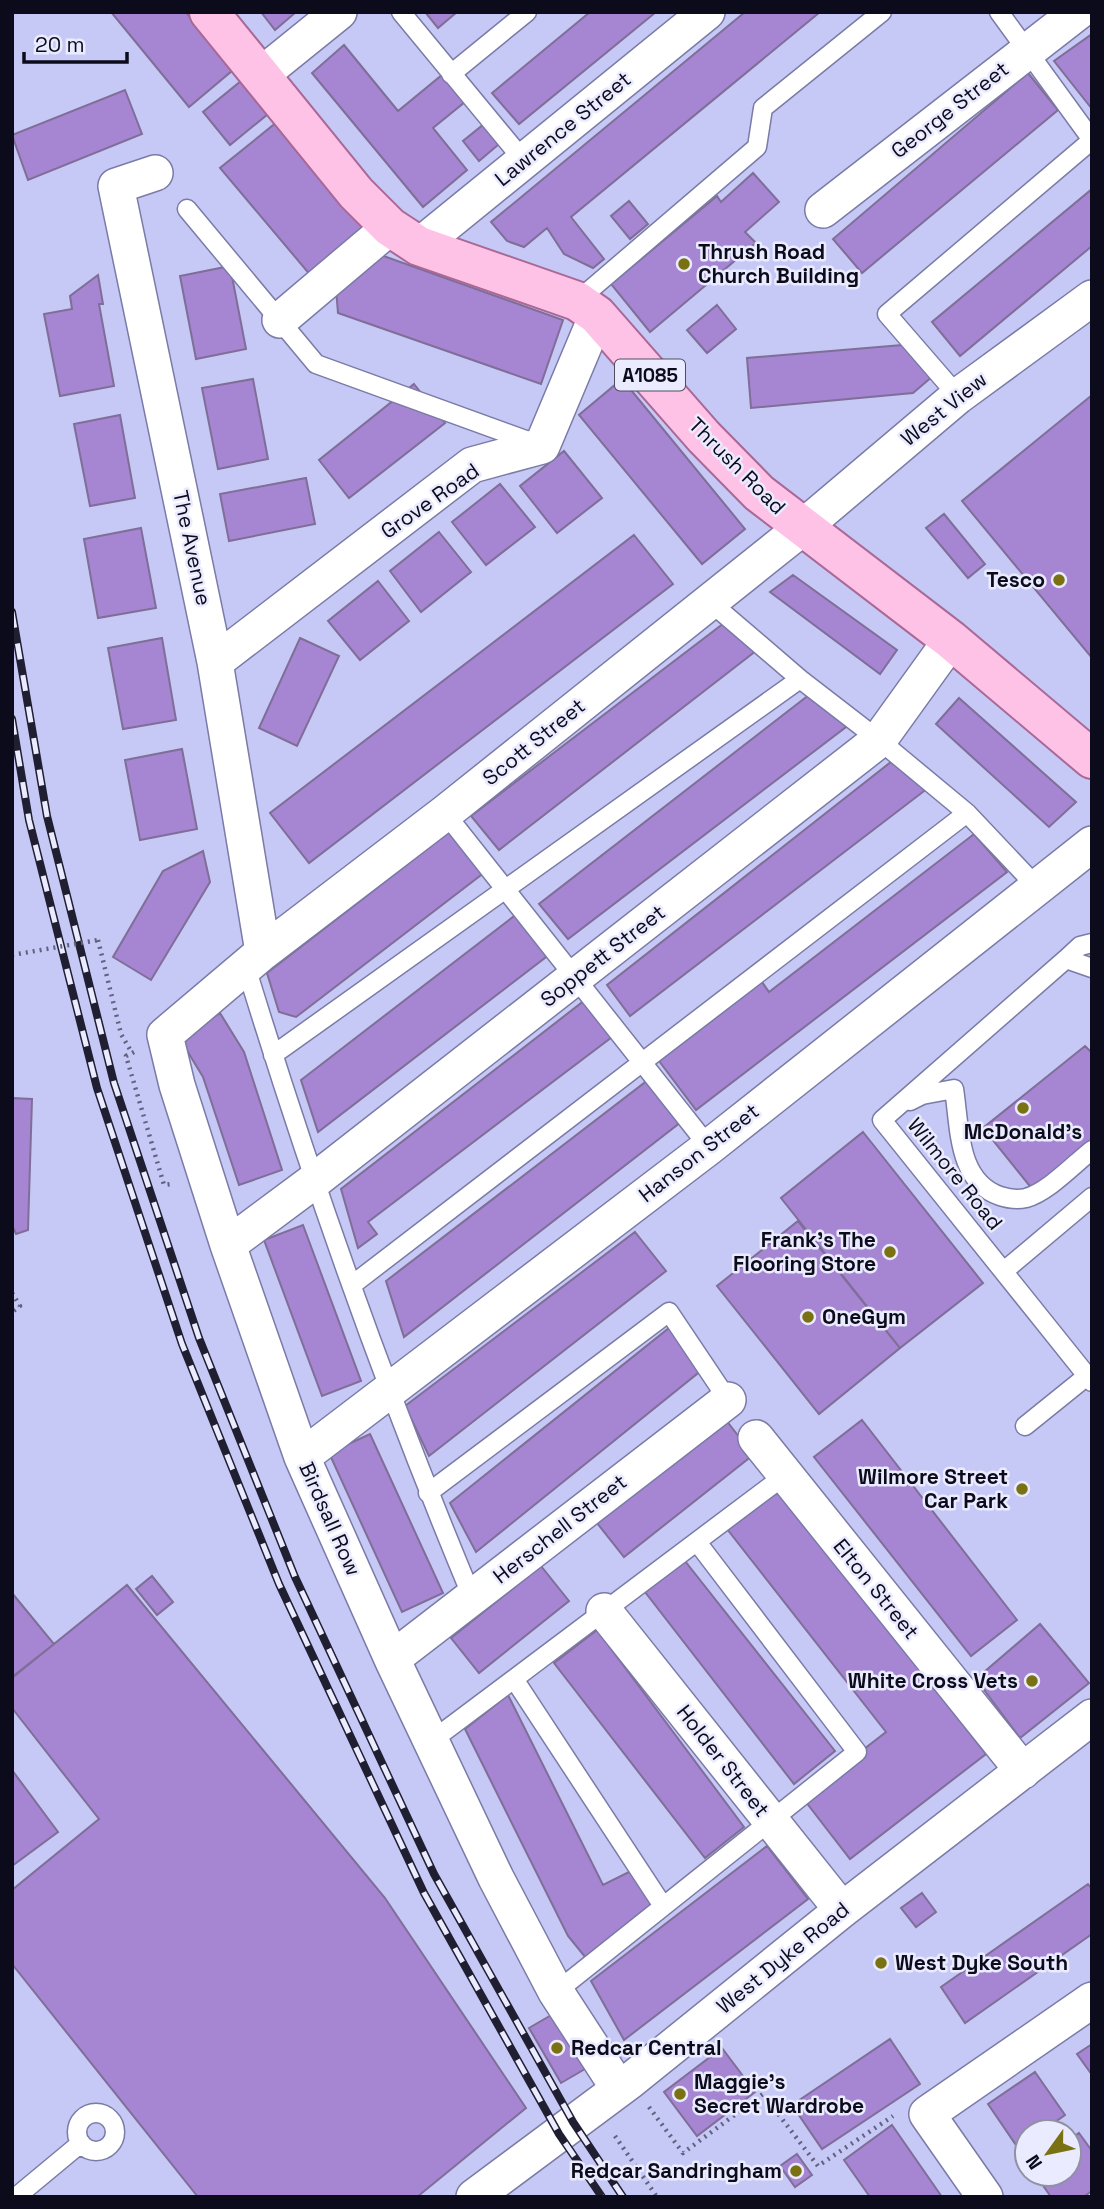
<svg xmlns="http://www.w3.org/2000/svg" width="1104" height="2209" font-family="'Space Grotesk',sans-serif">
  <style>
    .building { fill: #a685d2; stroke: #7f6e97; stroke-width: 2 }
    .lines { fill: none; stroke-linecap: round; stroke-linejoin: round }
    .lane-casing { stroke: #7a7ba6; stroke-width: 21 }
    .street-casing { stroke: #7a7ba6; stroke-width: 38 }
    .primary-casing { stroke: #a96895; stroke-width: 42 }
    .path { stroke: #626280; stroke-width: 4.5; stroke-dasharray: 2 5; stroke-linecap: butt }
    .lane { stroke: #fff; stroke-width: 18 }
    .street { stroke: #fff; stroke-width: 35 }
    .primary { stroke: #fec2e6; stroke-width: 38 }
    .rail-casing { stroke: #201f32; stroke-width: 8 }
    .rail { stroke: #eaebff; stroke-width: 5; stroke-dasharray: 16; stroke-linecap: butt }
    .path-bridge { stroke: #626280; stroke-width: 4.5; stroke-dasharray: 2 5; stroke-linecap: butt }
    .poi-dot { fill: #7a7112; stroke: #eaebff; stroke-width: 2.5 }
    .labels { text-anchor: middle; stroke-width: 5; stroke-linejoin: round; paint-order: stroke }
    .shield { fill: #eaebff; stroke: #4f4e5f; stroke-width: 2 }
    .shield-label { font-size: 19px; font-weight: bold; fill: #0c0b1b }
    .street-label { font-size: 21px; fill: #0c0b1b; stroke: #eaebff }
    .poi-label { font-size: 21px; font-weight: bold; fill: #0c0b1b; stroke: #eaebff; text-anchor: start }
  </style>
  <rect width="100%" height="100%" fill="#c6c8f6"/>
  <path class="building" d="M111,12H186L233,70L189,107Z
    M261,12H296L275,30Z
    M425,12H457L438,28Z
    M590,12H656L519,124L492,93Z
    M745,12H820L571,217L604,259L593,268L564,254L547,228L524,247L507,241L491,222Z
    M1092,34V109L1054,61Z
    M344,45L398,111L448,70L471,97L433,128L467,170L423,207L312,73Z
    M1028,73L1058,110L862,273L833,239Z
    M241,81L268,114L230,145L203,112Z
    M125,90L142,134L28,180L12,135Z
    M489,120L505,139L479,161L463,141Z
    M277,122L367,233L312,277L220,168Z
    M753,173L779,202L745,232L756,243L650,332L611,284L717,196L721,202Z
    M1092,189V246L960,356L932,322Z
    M629,201L648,224L630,239L611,216Z
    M378,254L563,320L541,384L338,313L336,289Z
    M230,266L246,349L196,359L180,276Z
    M98,275L103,304H99L114,386L60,396L44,314L72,309L70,296Z
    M717,305L736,329L707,353L687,330Z
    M914,344L940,370L913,393L751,408L747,358Z
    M253,379L268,459L218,469L202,388Z
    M622,379L745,529L702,564L579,415Z
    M414,384L445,423L349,498L319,460Z
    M1092,395V658L962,501Z
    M120,415L135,498L90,506L74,424Z
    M564,451L602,498L557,533L520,486Z
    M306,478L315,524L229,541L220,494Z
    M500,484L535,527L486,565L452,522Z
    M944,514L985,564L968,578L926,528Z
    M141,528L156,608L98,618L84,539Z
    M439,532L471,572L421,612L390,571Z
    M634,535L673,584L309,863L270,813Z
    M793,575L897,650L880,674L770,592Z
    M378,581L409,621L360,660L328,621Z
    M728,620L761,647L499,850L471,816Z
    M162,638L176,720L123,729L108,648Z
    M300,638L339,656L297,746L259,728Z
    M814,691L825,700L846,727L568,939L539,904Z
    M959,698L1076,802L1049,827L936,724Z
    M182,749L197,829L140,840L125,760Z
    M901,754L932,785L630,1016L607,985Z
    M453,829L485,872L296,1017L279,1012L267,973Z
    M974,834L1007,872L696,1110L659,1061L762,982L769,992Z
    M203,851L210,882L151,980L113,957L163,871Z
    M518,913L550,954L318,1132L301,1080Z
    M585,1000L612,1037L368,1222L377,1234L358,1248L341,1189Z
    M220,1013L244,1052L282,1170L239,1185L203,1077L180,1039Z
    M1085,1046L1092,1053V1142L1033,1190L983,1128Z
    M648,1080L681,1122L404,1337L386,1281Z
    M12,1098L32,1099L28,1230L16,1234L12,1225Z
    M863,1132L983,1283L900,1348L781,1198Z
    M798,1221L900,1348L819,1414L717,1286Z
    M303,1225L361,1381L322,1396L264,1240Z
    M635,1232L666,1271L429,1456L405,1406Z
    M679,1320L713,1361L476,1552L450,1503Z
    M726,1420L753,1455L624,1557L597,1523Z
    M862,1420L1017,1620L971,1656L814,1457Z
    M370,1434L443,1593L402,1612L329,1453Z
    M778,1489L986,1754L850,1859L802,1797L886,1732L727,1529Z
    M685,1561L835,1751L794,1784L645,1592Z
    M541,1566L569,1601L479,1673L451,1638Z
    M152,1576L173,1602L157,1615L136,1589Z
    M127,1585L385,1898L526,2108L417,2197H198L12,1964V1890L99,1819L12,1708V1678Z
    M12,1593L54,1644L12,1677Z
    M1040,1624L1089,1683L1020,1738L976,1679Z
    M597,1630L744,1827L705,1858L554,1663Z
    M508,1695L603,1885L645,1864L666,1895L586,1958L568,1936L465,1729Z
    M12,1770L58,1832L12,1866Z
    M767,1846L808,1899L624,2040L591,1981Z
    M1088,1884L1092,1889V1934L965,2023L941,1987Z
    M922,1893L936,1912L916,1927L901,1908Z
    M553,2014L585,2069L561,2083L529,2028Z
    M890,2039L920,2084L822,2149L792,2105Z
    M1092,2044V2075L1077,2054Z
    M722,2048L755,2092L697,2136L664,2092Z
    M1035,2072L1065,2115L1041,2132H1027V2141L1018,2148L988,2104Z
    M892,2125L942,2197H870L844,2160Z
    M1079,2133L1092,2151V2191L1083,2197H1051L1035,2174H1069V2140Z
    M797,2154L812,2175L795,2187L780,2166Z"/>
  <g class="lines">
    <g class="lane-casing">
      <path id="lane" d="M401,12L524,161
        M999,12L1092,140
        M451,74L527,12
        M187,209L316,364L534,443
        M577,301L757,147L763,108L882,12
        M958,396L887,314L1092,140
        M709,601L800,679L879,740L967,813L1037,887
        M445,813L709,1147
        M1092,943L1080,946L1066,959L882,1120L1092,1382
        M1066,959L1092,968
        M246,967C311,1180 386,1391 472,1597
        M273,1055L800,679
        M910,1101L922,1095L954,1089C960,1127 957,1181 1000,1196C1009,1199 1017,1200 1026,1198C1048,1192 1074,1164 1092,1150
        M1004,1271L1092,1197
        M352,1285L967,813
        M1025,1426L1087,1376
        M428,1493L669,1312L728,1400
        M514,1679L663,1906
        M430,1742L784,1476
        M556,1992L857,1752L697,1542
        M77 2132a19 19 0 1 1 38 0a19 19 0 1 1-38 0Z
        M16,2197L81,2143"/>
    </g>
    <g class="street-casing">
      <path id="street" d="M261,75L339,12
        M155,173L116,186L215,662L263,952
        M823,210L1078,12
        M419,246L707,12
        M280,320L390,227
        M215,662L472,465L542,446L597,315
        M228,1245L314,1181L879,740L951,640
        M756,1438L1023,1771
        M302,1457L709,1147L1092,844
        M604,1611L842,1910
        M392,1659L728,1400
        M619,2089L556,1992L496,1878L392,1659L302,1457L228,1245L177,1085L165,1035L263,952L445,813L802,528L958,396L1092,298
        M474,2197L630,2081L842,1910L1092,1717
        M985,2197L927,2114L1092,2000"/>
    </g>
    <g class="primary-casing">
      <path id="primary" d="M209,12L356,193L390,227L419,246L577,301L597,315L704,437L759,493L951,640L1092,759"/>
    </g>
    <path class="path" d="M98,940L121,1034L132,1053
      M134,1052L126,1056L164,1185L172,1184
      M12,1293L20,1306L12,1312
      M649,2107L683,2153L763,2094L818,2166L893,2116
      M615,2136L657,2197"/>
    <use href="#lane" class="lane"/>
    <use href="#street" class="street"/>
    <use href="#primary" class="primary"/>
    <g class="rail-casing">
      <path id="rail" d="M12,612L47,816L114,1083L199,1338L295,1577L434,1874L573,2122L623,2197
        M12,719L29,820L97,1088L182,1344L279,1584L424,1893L559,2134L602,2197"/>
    </g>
    <use href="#rail" class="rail"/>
    <path class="path-bridge" d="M12,955L98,940"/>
  </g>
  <g class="poi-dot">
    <circle cx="684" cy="264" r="7"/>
    <circle cx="1059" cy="580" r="7"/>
    <circle cx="1023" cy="1108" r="7"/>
    <circle cx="890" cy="1252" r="7"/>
    <circle cx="808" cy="1317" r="7"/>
    <circle cx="1022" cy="1489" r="7"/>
    <circle cx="1032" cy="1681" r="7"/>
    <circle cx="881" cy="1963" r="7"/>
    <circle cx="557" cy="2048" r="7"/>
    <circle cx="680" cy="2094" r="7"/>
    <circle cx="796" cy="2171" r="7"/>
  </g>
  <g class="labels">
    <rect class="shield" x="615" y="359.5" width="70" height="31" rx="5"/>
    <g class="shield-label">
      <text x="650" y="382">A1085</text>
    </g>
    <g class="street-label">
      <text transform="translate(950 110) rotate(-38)" y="7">George Street</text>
      <text transform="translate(563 129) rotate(-39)" y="7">Lawrence Street</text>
      <text transform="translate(944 409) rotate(-39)" y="7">West View</text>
      <text transform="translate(737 466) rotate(45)" y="7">Thrush Road</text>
      <text transform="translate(430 501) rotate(-35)" y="7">Grove Road</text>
      <text transform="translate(192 548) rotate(78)" y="7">The Avenue</text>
      <text transform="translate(534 742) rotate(-39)" y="7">Scott Street</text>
      <text transform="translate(603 956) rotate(-38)" y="7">Soppett Street</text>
      <text transform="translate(699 1153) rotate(-38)" y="7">Hanson Street</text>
      <text transform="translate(955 1174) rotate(51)" y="7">Wilmore Road</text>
      <text transform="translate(330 1519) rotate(66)" y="7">Birdsall Row</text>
      <text transform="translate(560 1529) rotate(-38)" y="7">Herschell Street</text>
      <text transform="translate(876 1589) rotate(51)" y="7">Elton Street</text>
      <text transform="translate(723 1761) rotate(52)" y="7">Holder Street</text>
      <text transform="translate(783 1958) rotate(-39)" y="7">West Dyke Road</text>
    </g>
    <g class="poi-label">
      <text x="698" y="259">Thrush Road<tspan x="698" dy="24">Church Building</tspan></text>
      <text x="1045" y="587" text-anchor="end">Tesco</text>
      <text x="1023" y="1139" text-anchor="middle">McDonald's</text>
      <text x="876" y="1247" text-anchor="end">Frank's The<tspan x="876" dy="24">Flooring Store</tspan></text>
      <text x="822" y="1324">OneGym</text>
      <text x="1008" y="1484" text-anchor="end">Wilmore Street<tspan x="1008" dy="24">Car Park</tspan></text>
      <text x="1018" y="1688" text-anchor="end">White Cross Vets</text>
      <text x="895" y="1970">West Dyke South</text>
      <text x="571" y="2055">Redcar Central</text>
      <text x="694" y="2089">Maggie's<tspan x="694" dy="24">Secret Wardrobe</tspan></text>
      <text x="782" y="2178" text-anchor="end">Redcar Sandringham</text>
    </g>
  </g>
  <rect width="1104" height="2209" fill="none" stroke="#0c0b1b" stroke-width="28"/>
  <g transform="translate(1048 2153) rotate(237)"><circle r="33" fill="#eaebff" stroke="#9191a4" stroke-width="2"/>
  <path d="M0-5L12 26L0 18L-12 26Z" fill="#7a7112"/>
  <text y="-10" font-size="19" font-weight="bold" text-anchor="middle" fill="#0c0b1b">N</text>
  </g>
  <path d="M24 52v10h103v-10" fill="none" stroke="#0c0b1b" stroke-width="3.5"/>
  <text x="35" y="52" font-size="21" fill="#0c0b1b" stroke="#eaebff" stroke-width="5" paint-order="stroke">20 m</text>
</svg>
